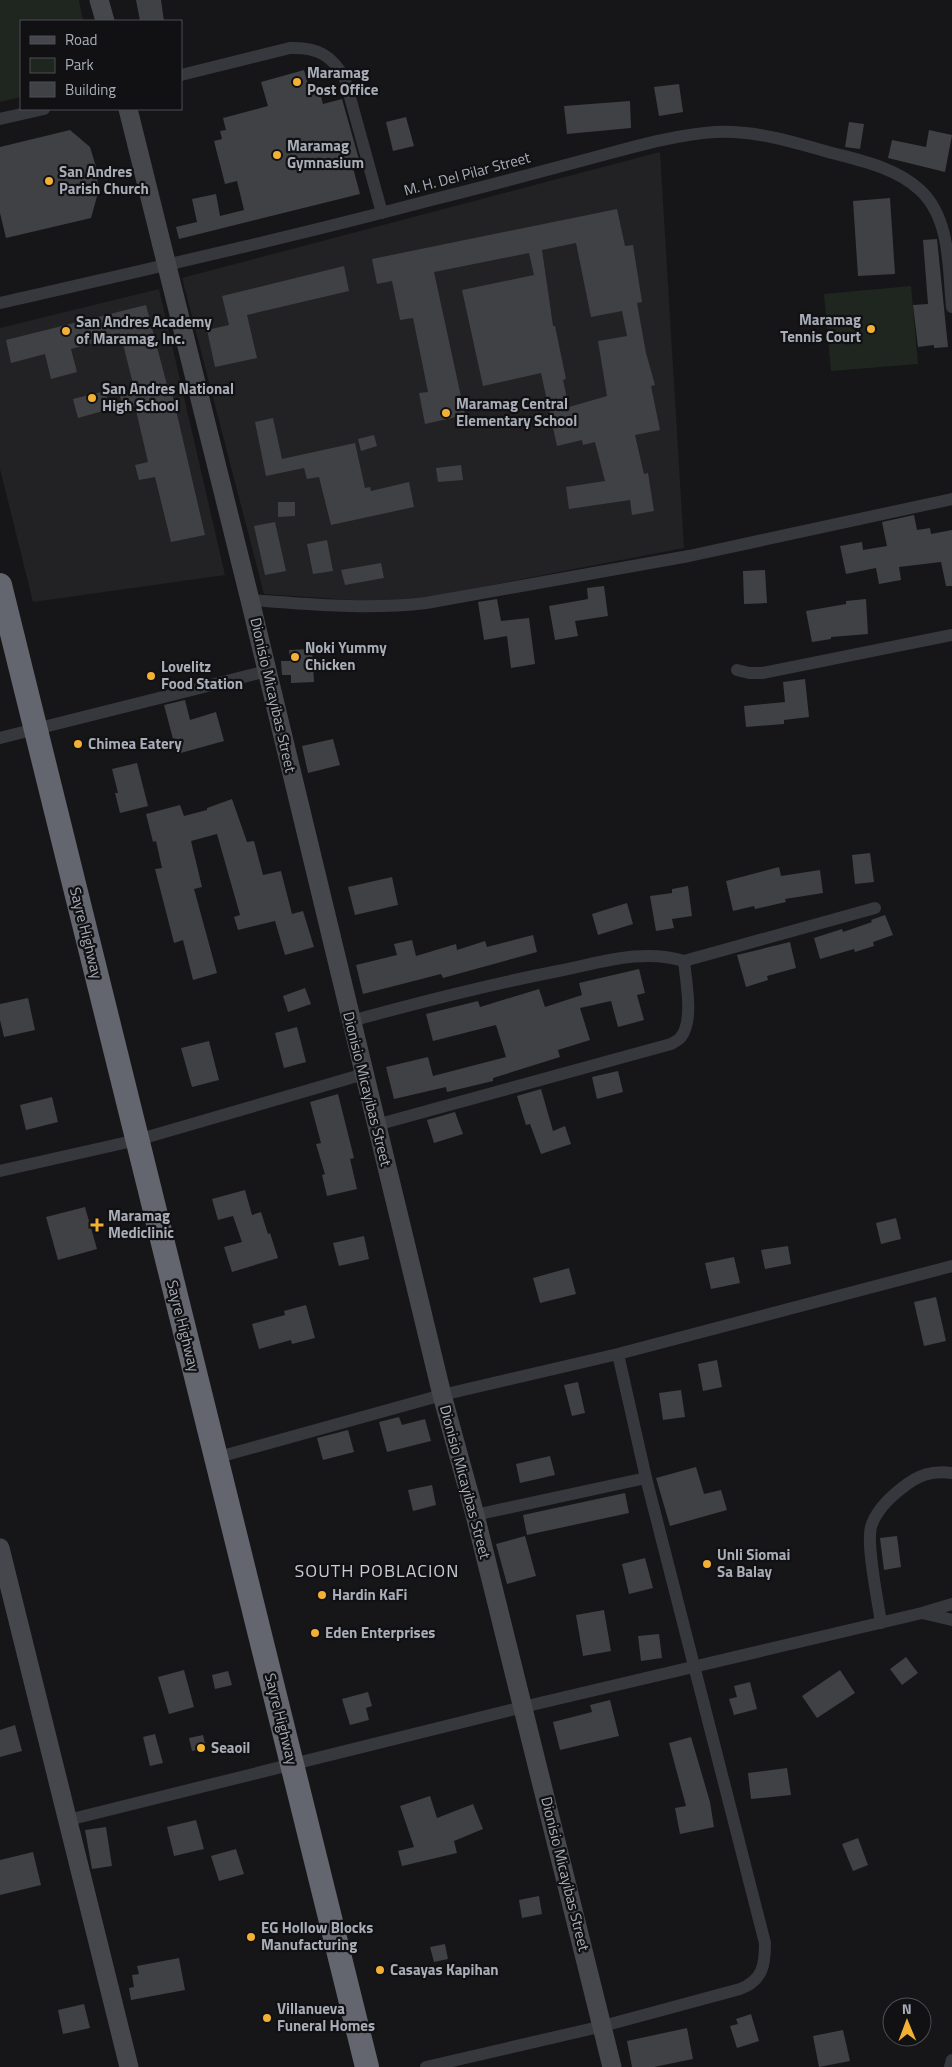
<svg xmlns="http://www.w3.org/2000/svg" width="952" height="2067" font-family="'Titillium Web',sans-serif">
  <style>
    .built { fill: #222225 }
    .green { fill: #1e261f }
    .building { fill: #404145; fill-rule: evenodd }
    .lines { fill: none; stroke-linecap: round; stroke-linejoin: round }
    .street { stroke: #37383d; stroke-width: 12 }
    .secondary { stroke: #45474d; stroke-width: 19 }
    .highway { stroke: #63666e; stroke-width: 24 }
    .poi-dot { fill: #f2b134; stroke: #111113; stroke-width: 2 }
    .labels { text-anchor: middle; stroke-width: 4.5; stroke-linejoin: round; paint-order: stroke }
    .poi-label { font-size: 15px; font-weight: bold; fill: #a8adb8; stroke: #111113; text-anchor: start }
    .street-label { font-size: 15px; fill: #a8adb8; stroke: #111113 }
    .quarter-label { font-size: 18px; letter-spacing: 1px; fill: #c9ccd4; stroke: #111113 }
  </style>
  <rect width="100%" height="100%" fill="#161618"/>
  <path class="built" d="M660,152L684,548L398,603L264,594L182,278Z
    M159,289L225,575L33,602L0,469V328Z"/>
  <path class="green" d="M0,0H79L83,21H21V97L0,102Z
    M911,286L918,364L831,371L824,294Z"/>
  <path class="building" d="M136,0H161L164,21H140Z
    M304,70L311,95L320,93L323,104L342,99L360,163L352,164L360,194L179,239L176,227L197,222L192,199L216,194L220,216L244,210L237,181L225,184L214,141L222,139L220,131L226,130L223,118L268,106L261,82Z
    M679,84L683,112L659,116L654,87Z
    M630,101L631,128L567,134L564,106Z
    M406,117L414,146L393,151L386,122Z
    M849,122L864,124L860,149L845,147Z
    M70,130L90,147L97,170L98,193L91,218L6,238L0,213V147Z
    M929,130L952,135L945,172L888,158L892,140L926,147Z
    M890,198L895,274L858,276L853,201Z
    M617,209L625,246L633,245L642,302L637,303L646,353L655,385L651,386L660,430L635,435L644,474L648,473L654,511L632,515L630,500L569,509L566,487L605,481L595,442L583,445L582,440L557,446L541,373L483,386L462,290L534,275L529,253L434,272L465,415L425,424L419,393L428,392L413,318L400,320L392,281L377,284L372,259ZM576,243L591,317L622,311L627,336L598,341L607,396L569,407L563,380L566,379L555,326H553L542,250Z
    M937,239L948,347L934,348V345L918,347L913,305L928,304L923,240Z
    M344,266L349,291L247,315L257,358L215,367L207,330L229,325L222,296Z
    M146,305L167,385L170,384L205,535L171,542L155,477L139,480L135,465L148,462L135,406L123,408L120,396L135,392L121,336L71,349L77,372L51,379L45,354L11,363L6,340Z
    M105,391L110,409L78,418L73,399Z
    M273,418L282,459L355,443L365,488L370,487L371,491L409,482L414,507L331,525L319,477L307,479L304,468L266,476L255,422Z
    M374,435L377,446L361,451L358,439Z
    M461,465L463,480L438,482L436,468Z
    M278,502H295V516L278,517Z
    M914,515L917,530L930,528L931,534L952,530V586H946L941,562L899,567L901,580L879,584L876,568L846,574L840,546L862,542L863,550L887,546L882,522Z
    M275,522L286,571L265,575L254,526Z
    M327,540L333,571L313,574L307,544Z
    M381,563L384,578L345,585L341,570Z
    M765,570L767,603L744,604L743,571Z
    M604,586L608,616L575,621L578,636L555,640L549,606L588,599L587,588Z
    M497,599L501,621L529,618L535,664L511,668L507,636L484,640L478,602Z
    M866,599L868,634L831,637V639L812,642L806,611L846,604V601Z
    M312,649L314,682L291,683V675H282L281,661H290L289,650Z
    M805,679L809,717L784,720V724L746,727L744,706L785,702L783,682Z
    M185,700L190,720L216,712L224,741L177,754L164,705Z
    M333,739L340,765L308,773L302,746Z
    M137,763L148,806L120,813L115,793H118L112,769Z
    M232,799L247,842L254,841L263,875L281,871L292,914L303,911L314,947L285,955L275,921L238,930L234,917L240,915L217,834L191,841L202,887L194,889L217,973L193,980L183,940L174,943L155,869L162,868L156,841L153,842L146,814L180,805L184,816L207,810V808Z
    M870,853L874,882L855,884L852,855Z
    M779,867L781,876L820,870L823,893L785,899L786,902L755,909L754,906L733,911L726,881Z
    M392,877L398,905L355,915L348,887Z
    M688,886L692,916L672,919L674,928L656,931L650,896L672,893V889Z
    M627,903L633,924L598,935L592,914Z
    M885,915L893,935L873,942L874,946L855,952L854,949L820,959L814,938L842,929L843,932L872,922L871,920Z
    M533,935L537,952L443,978L441,974L363,994L356,965L397,955L394,944L412,940L416,956L456,944L457,950L485,941L487,947Z
    M790,942L796,968L767,976L768,980L746,987L737,955Z
    M639,969L645,993L637,995L644,1020L618,1027L611,1001L580,1008L590,1040L558,1050L560,1057L493,1078V1081L447,1092L446,1087L394,1099L386,1067L428,1057L433,1076L506,1057L496,1025L433,1041L426,1014L478,1001L480,1007L539,989L545,1007L582,995L579,983Z
    M305,988L311,1004L288,1012L283,996Z
    M28,998L35,1030L4,1037L0,1020V1004Z
    M297,1027L306,1062L284,1068L275,1033Z
    M209,1041L219,1080L192,1087L181,1048Z
    M618,1071L623,1092L597,1099L592,1077Z
    M541,1089L553,1131L565,1126L571,1144L541,1154L530,1124L526,1125L517,1096Z
    M338,1094L354,1158L350,1159L357,1189L327,1196L322,1175L325,1174L316,1144L321,1143L310,1102Z
    M52,1097L58,1122L26,1130L20,1105Z
    M455,1112L463,1134L434,1143L427,1120Z
    M245,1190L252,1215L261,1212L268,1234L270,1233L278,1258L232,1272L224,1247L242,1242L233,1216L218,1220L212,1199Z
    M85,1207L97,1249L58,1260L46,1217Z
    M896,1218L901,1239L881,1244L876,1223Z
    M364,1236L369,1259L339,1266L333,1243Z
    M788,1246L791,1264L765,1269L761,1250Z
    M734,1257L740,1283L711,1289L705,1263Z
    M569,1268L576,1294L540,1303L533,1278Z
    M936,1297L946,1341L924,1346L914,1302Z
    M306,1305L315,1338L292,1344L291,1340L259,1349L252,1324L285,1315L284,1311Z
    M717,1360L722,1387L703,1391L698,1364Z
    M578,1382L585,1413L572,1416L564,1385Z
    M681,1390L685,1417L663,1420L659,1393Z
    M399,1417L402,1425L425,1419L431,1441L387,1452L379,1422Z
    M348,1430L354,1452L323,1460L317,1438Z
    M550,1456L555,1475L520,1483L516,1464Z
    M696,1467L704,1494L721,1490L727,1510L670,1526L656,1478Z
    M432,1485L436,1505L413,1511L408,1490Z
    M625,1493L629,1513L527,1535L523,1515Z
    M525,1536L536,1576L507,1584L496,1544Z
    M897,1536L901,1567L884,1570L880,1538Z
    M645,1558L653,1588L629,1594L622,1564Z
    M604,1610L611,1651L583,1656L576,1615Z
    M659,1634L662,1658L641,1661L638,1636Z
    M906,1657L918,1673L902,1685L890,1669Z
    M184,1670L194,1707L169,1714L158,1677Z
    M840,1670L855,1693L817,1718L802,1696Z
    M228,1671L232,1685L215,1689L212,1675Z
    M750,1682L757,1709L734,1715L729,1699L737,1697L734,1686Z
    M368,1692L372,1706L366,1708L369,1720L350,1725L342,1699Z
    M610,1700L619,1736L560,1750L553,1722L592,1712L590,1705Z
    M15,1725L22,1751L0,1757V1730Z
    M155,1734L163,1763L150,1766L143,1737Z
    M203,1735L206,1748L192,1751L189,1738Z
    M691,1737L710,1802L714,1827L680,1834L675,1808L686,1806L669,1743Z
    M787,1768L791,1795L751,1799L748,1773Z
    M430,1796L437,1818L473,1804L483,1829L454,1841L457,1853L402,1866L398,1851L414,1847L400,1806Z
    M196,1820L204,1849L174,1856L167,1827Z
    M106,1827L112,1866L92,1869L85,1830Z
    M858,1838L868,1865L853,1871L842,1844Z
    M236,1849L244,1874L219,1881L211,1856Z
    M33,1852L41,1885L0,1895V1860Z
    M539,1896L542,1914L522,1918L519,1900Z
    M445,1944L448,1959L434,1962L430,1947Z
    M179,1958L185,1990L131,2000L129,1988L134,1987L132,1975L139,1974L137,1966Z
    M84,2004L90,2028L63,2034L58,2010Z
    M751,2014L759,2041L737,2048L730,2026L738,2024L736,2019Z
    M687,2028L693,2059L654,2067H632L627,2041Z
    M843,2030L850,2061L819,2067L813,2036Z"/>
  <g class="lines">
    <path class="street" d="M181,75L290,48C317,47 332,55 345,79L382,213
      M0,119L44,109
      M0,303C144,270 288,238 431,200C484,187 536,173 588,159C630,148 672,135 715,132C755,130 794,142 832,153C863,161 896,168 920,190C951,219 948,268 952,307
      M250,600C309,604 367,610 426,603L689,556L952,499
      M737,670L749,673H762L952,635
      M0,738L267,671
      M684,961L875,908
      M351,1021C420,1002 487,985 558,971C600,963 642,948 684,961C686,982 694,1020 681,1037C679,1040 674,1042 671,1044L376,1125
      M0,1171L137,1140L364,1074
      M215,1458L442,1395L618,1354L952,1266
      M475,1515L646,1478
      M922,1613L952,1620
      M881,1623C878,1601 866,1545 871,1527C876,1510 889,1498 902,1488C918,1475 932,1470 952,1473
      M68,1820L523,1707L922,1613L952,1604
      M426,2067L603,2026L740,1989C763,1980 765,1965 765,1943L646,1478L618,1354
      M950,2067L952,2060"/>
    <path class="secondary" d="M99,0L105,21
      M128,109L250,600L442,1395L475,1515L612,2067
      M0,1548L129,2067"/>
    <path class="highway" d="M0,585L367,2067"/>
  </g>
  <g class="poi-dot">
    <circle cx="297" cy="82" r="5"/>
    <circle cx="277" cy="155" r="5"/>
    <circle cx="49" cy="181" r="5"/>
    <circle cx="871" cy="329" r="5"/>
    <circle cx="66" cy="331" r="5"/>
    <circle cx="92" cy="398" r="5"/>
    <circle cx="446" cy="413" r="5"/>
    <circle cx="295" cy="657" r="5"/>
    <circle cx="151" cy="676" r="5"/>
    <circle cx="78" cy="744" r="5"/>
    <path d="M94.5 1217.5h5v5h5v5h-5v5h-5v-5h-5v-5h5z"/>
    <circle cx="707" cy="1564" r="5"/>
    <circle cx="322" cy="1595" r="5"/>
    <circle cx="315" cy="1633" r="5"/>
    <circle cx="201" cy="1748" r="5"/>
    <circle cx="251" cy="1937" r="5"/>
    <circle cx="380" cy="1970" r="5"/>
    <circle cx="267" cy="2018" r="5"/>
  </g>
  <g class="labels">
    <g class="poi-label">
      <text x="307" y="78">Maramag<tspan x="307" dy="17">Post Office</tspan></text>
      <text x="287" y="151">Maramag<tspan x="287" dy="17">Gymnasium</tspan></text>
      <text x="59" y="177">San Andres<tspan x="59" dy="17">Parish Church</tspan></text>
      <text x="861" y="325" text-anchor="end">Maramag<tspan x="861" dy="17">Tennis Court</tspan></text>
      <text x="76" y="327">San Andres Academy<tspan x="76" dy="17">of Maramag, Inc.</tspan></text>
      <text x="102" y="394">San Andres National<tspan x="102" dy="17">High School</tspan></text>
      <text x="456" y="409">Maramag Central<tspan x="456" dy="17">Elementary School</tspan></text>
      <text x="305" y="653">Noki Yummy<tspan x="305" dy="17">Chicken</tspan></text>
      <text x="161" y="672">Lovelitz<tspan x="161" dy="17">Food Station</tspan></text>
      <text x="88" y="749">Chimea Eatery</text>
      <text x="108" y="1221">Maramag<tspan x="108" dy="17">Mediclinic</tspan></text>
      <text x="717" y="1560">Unli Siomai<tspan x="717" dy="17">Sa Balay</tspan></text>
      <text x="332" y="1600">Hardin KaFi</text>
      <text x="325" y="1638">Eden Enterprises</text>
      <text x="211" y="1753">Seaoil</text>
      <text x="261" y="1933">EG Hollow Blocks<tspan x="261" dy="17">Manufacturing</tspan></text>
      <text x="390" y="1975">Casayas Kapihan</text>
      <text x="277" y="2014">Villanueva<tspan x="277" dy="17">Funeral Homes</tspan></text>
    </g>
    <g class="street-label">
      <text transform="translate(467 174) rotate(-15)" y="5">M. H. Del Pilar Street</text>
      <text transform="translate(273 695) rotate(77)" y="5">Dionisio Micayibas Street</text>
      <text transform="translate(86 933) rotate(76)" y="5">Sayre Highway</text>
      <text transform="translate(367 1089) rotate(76)" y="5">Dionisio Micayibas Street</text>
      <text transform="translate(183 1326) rotate(76)" y="5">Sayre Highway</text>
      <text transform="translate(465 1482) rotate(75)" y="5">Dionisio Micayibas Street</text>
      <text transform="translate(281 1719) rotate(76)" y="5">Sayre Highway</text>
      <text transform="translate(565 1874) rotate(76)" y="5">Dionisio Micayibas Street</text>
    </g>
    <g class="quarter-label">
      <text x="377" y="1577">SOUTH POBLACION</text>
    </g>
  </g>
  <rect x="20" y="20" width="162" height="90" fill="#111113" stroke="#4d4f55"/>
  <rect x="30" y="36" width="25" height="8" fill="#45474d" stroke="#4d4f55"/>
  <text x="65" y="45" font-size="15" fill="#a8adb8">Road</text>
  <rect x="30" y="58" width="25" height="15" fill="#1e261f" stroke="#4d4f55"/>
  <text x="65" y="70" font-size="15" fill="#a8adb8">Park</text>
  <rect x="30" y="82" width="25" height="15" fill="#404145" stroke="#4d4f55"/>
  <text x="65" y="95" font-size="15" fill="#a8adb8">Building</text>
  <g transform="translate(907 2022) rotate(359)"><circle r="24" fill="#111113" stroke="#4d4f55"/>
  <path d="M0-4L9 19L0 12L-9 19Z" fill="#f2b134"/>
  <text y="-8" font-size="14" font-weight="bold" text-anchor="middle" fill="#a8adb8">N</text>
  </g>
</svg>
